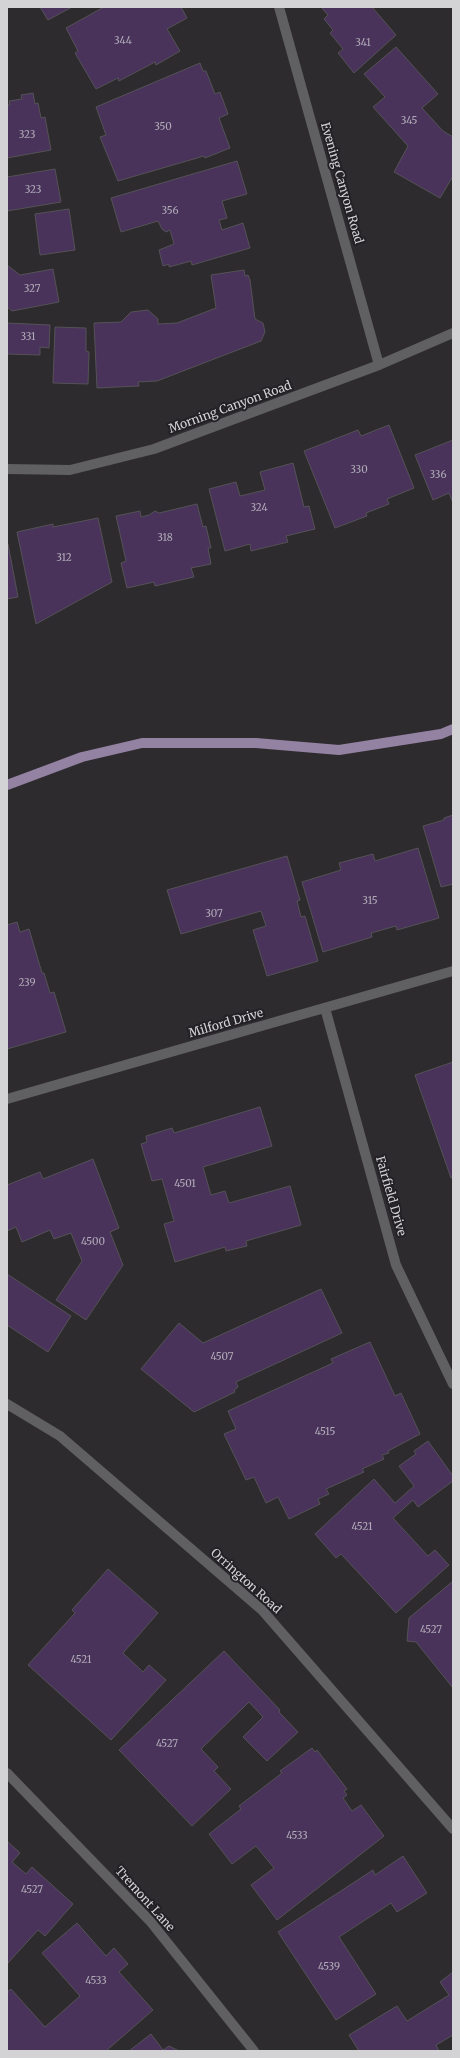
<svg xmlns="http://www.w3.org/2000/svg" width="460" height="2058" font-family="Merriweather,serif">
  <style>
    .lines { fill: none; stroke-linecap: round; stroke-linejoin: round }
    .stream { stroke: #9382a2; stroke-width: 10 }
    .building { fill: #49335b; stroke: #545256 }
    .street { stroke: #605f61; stroke-width: 10 }
    .labels { text-anchor: middle; stroke-width: 4; stroke-linejoin: round; paint-order: stroke }
    .number-label { font-size: 10px; fill: #b0aab6 }
    .street-label { font-size: 12px; fill: #d3d2d4; stroke: #232125 }
  </style>
  <rect width="100%" height="100%" fill="#2d2b2e"/>
  <g class="lines">
    <path class="stream" d="M7,785L82,757L142,743H256L339,750L441,734L453,729"/>
  </g>
  <path class="building" d="M40,7H72L48,20Z
    M104,7H181L187,18L167,29L180,51L156,65L155,62L119,81L118,78L96,89L75,53L78,51L66,28Z
    M321,7H372L396,35L354,73L338,53L343,49L330,33L333,30L324,19L328,15Z
    M396,47L438,94L422,108L443,131L453,137V176L440,198L394,172L408,146L373,107L385,97L364,74Z
    M200,63L203,71H206L215,94L220,92L228,114L219,118L230,148L205,158L204,156L118,181L100,137L106,135L96,107Z
    M33,93L35,104L38,103L41,118L45,117L51,150L7,158V105H10L9,101L22,99L21,95Z
    M237,161L247,194L222,201L227,218L219,220L222,230L243,223L250,248L192,265L191,261L169,267V264L163,266L159,250L174,244L170,230L166,232L162,229L158,221L121,232L111,198Z
    M55,169L61,202L7,211V177Z
    M69,209L75,250L40,255L35,214Z
    M7,265L20,275L53,269L59,302L12,311L7,307Z
    M244,270L245,276L248,275L250,280L255,319L263,323L265,332L261,341L157,381L138,382L139,386L97,388L94,323L121,322L131,312L148,310L158,319V324L177,323L216,308L211,275Z
    M7,323L50,325L49,348L40,347V355L7,354Z
    M55,327L86,328V351L89,352L88,384L53,383Z
    M389,425L414,488L387,499L389,504L366,513L367,516L335,528L304,451L358,430L361,436Z
    M453,440V503L449,493L433,500L415,455Z
    M293,463L304,507L309,506L315,529L286,536L288,542L251,551L250,544L225,551L209,489L236,482L240,496L265,490L260,472Z
    M197,504L203,527L206,526L211,548H208L211,564L191,568L194,577L155,586L154,582L127,588L121,563L126,561L116,516L140,511L141,517L149,515L155,511L159,513Z
    M98,518L112,582L36,624L17,532L53,524V527Z
    M8,544L18,597L7,599V544Z
    M453,815V884L441,887L423,826L444,820V818Z
    M418,848L439,918L397,930L396,926L371,933L372,937L323,952L302,882L341,870L339,863L373,854L375,861Z
    M287,856L300,900L297,901L301,917L305,916L318,961L267,976L253,930L266,926L261,911L181,934L167,890Z
    M17,922L20,932L29,929L42,973H44L50,993L54,992L66,1032L7,1049V925Z
    M453,1062V1177L451,1178L415,1075Z
    M260,1107L272,1146L203,1167L211,1195L225,1191L229,1203L290,1186L301,1225L246,1241L247,1246L226,1251L225,1247L175,1262L164,1224L174,1221L162,1179L152,1181L141,1144L147,1142L146,1136L172,1128L174,1133Z
    M93,1159L119,1228L110,1232L123,1265L86,1320L56,1300L82,1261L71,1233L54,1239L50,1230L22,1242L16,1227L7,1231V1185L40,1172L43,1179Z
    M7,1274L71,1316L48,1352L7,1325Z
    M321,1289L342,1333L236,1382L238,1387L234,1390L235,1392L194,1412L141,1369L179,1323L203,1343Z
    M370,1342L395,1396L401,1393L420,1434L388,1451L389,1453L382,1455L384,1459L362,1469L364,1472L326,1489L329,1494L318,1499L320,1504L289,1519L278,1497L266,1503L254,1477L246,1480L224,1434L236,1429L228,1411L333,1363L331,1359Z
    M428,1441L453,1476V1481L418,1507L413,1500L393,1518L428,1556L435,1550L449,1565L396,1613L341,1554L336,1558L315,1534L374,1479L395,1503L414,1486L399,1466L416,1454L414,1451Z
    M108,1569L158,1613L123,1653L143,1672L149,1665L166,1680L111,1740L28,1665L75,1613L72,1610Z
    M453,1581V1688L416,1642L407,1641L409,1618Z
    M224,1651L280,1710L279,1712L298,1732L267,1761L243,1737L263,1717L249,1702L201,1749L218,1767L214,1771L231,1789L192,1826L119,1750Z
    M312,1748L315,1752L317,1750L347,1789L344,1791L347,1795L343,1798L352,1811L361,1805L384,1836L277,1920L251,1885L274,1868L256,1846L232,1864L209,1834L241,1809L239,1806L282,1773L280,1771Z
    M7,1841L20,1853L12,1862L26,1874L32,1867L73,1904L45,1936L38,1930L7,1964Z
    M403,1856L427,1893L397,1912L391,1903L339,1937L376,1994L336,2020L278,1932L373,1870L375,1875Z
    M77,1923L106,1956L114,1948L128,1964L119,1972L153,2010L106,2051H7V1992L11,1989L45,2027L80,1996L42,1953Z
    M453,1972V2035L436,2045L439,2051H359L349,2035L397,2006L407,2021L449,1995L440,1982Z
    M151,2034L163,2050L169,2046L179,2051H129Z"/>
  <g class="lines">
    <path class="street" d="M279,7L379,365
      M7,469L70,470L154,449L379,365L453,333
      M325,1008L396,1265L453,1384
      M7,1099L453,971
      M7,1404L60,1436L262,1610L453,1829
      M7,1773L150,1921L254,2051"/>
  </g>
  <g class="labels">
    <g class="number-label">
      <text x="123" y="44">344</text>
      <text x="363" y="46">341</text>
      <text x="409" y="124">345</text>
      <text x="163" y="130">350</text>
      <text x="27" y="138">323</text>
      <text x="33" y="193">323</text>
      <text x="170" y="214">356</text>
      <text x="32" y="292">327</text>
      <text x="28" y="340">331</text>
      <text x="359" y="473">330</text>
      <text x="438" y="478">336</text>
      <text x="259" y="511">324</text>
      <text x="165" y="541">318</text>
      <text x="64" y="561">312</text>
      <text x="370" y="904">315</text>
      <text x="214" y="917">307</text>
      <text x="27" y="986">239</text>
      <text x="185" y="1187">4501</text>
      <text x="93" y="1245">4500</text>
      <text x="222" y="1360">4507</text>
      <text x="325" y="1435">4515</text>
      <text x="362" y="1530">4521</text>
      <text x="431" y="1633">4527</text>
      <text x="81" y="1663">4521</text>
      <text x="167" y="1747">4527</text>
      <text x="297" y="1839">4533</text>
      <text x="32" y="1893">4527</text>
      <text x="329" y="1970">4539</text>
      <text x="96" y="1984">4533</text>
    </g>
    <g class="street-label">
      <text transform="translate(342 183) rotate(74)" y="4">Evening Canyon Road</text>
      <text transform="translate(230 407) rotate(-20)" y="4">Morning Canyon Road</text>
      <text transform="translate(226 1023) rotate(-16)" y="4">Milford Drive</text>
      <text transform="translate(391 1196) rotate(74)" y="4">Fairfield Drive</text>
      <text transform="translate(246 1581) rotate(42)" y="4">Orrington Road</text>
      <text transform="translate(145 1899) rotate(48)" y="4">Tremont Lane</text>
    </g>
  </g>
  <rect width="460" height="2058" fill="none" stroke="#d3d2d4" stroke-width="16"/>
</svg>
